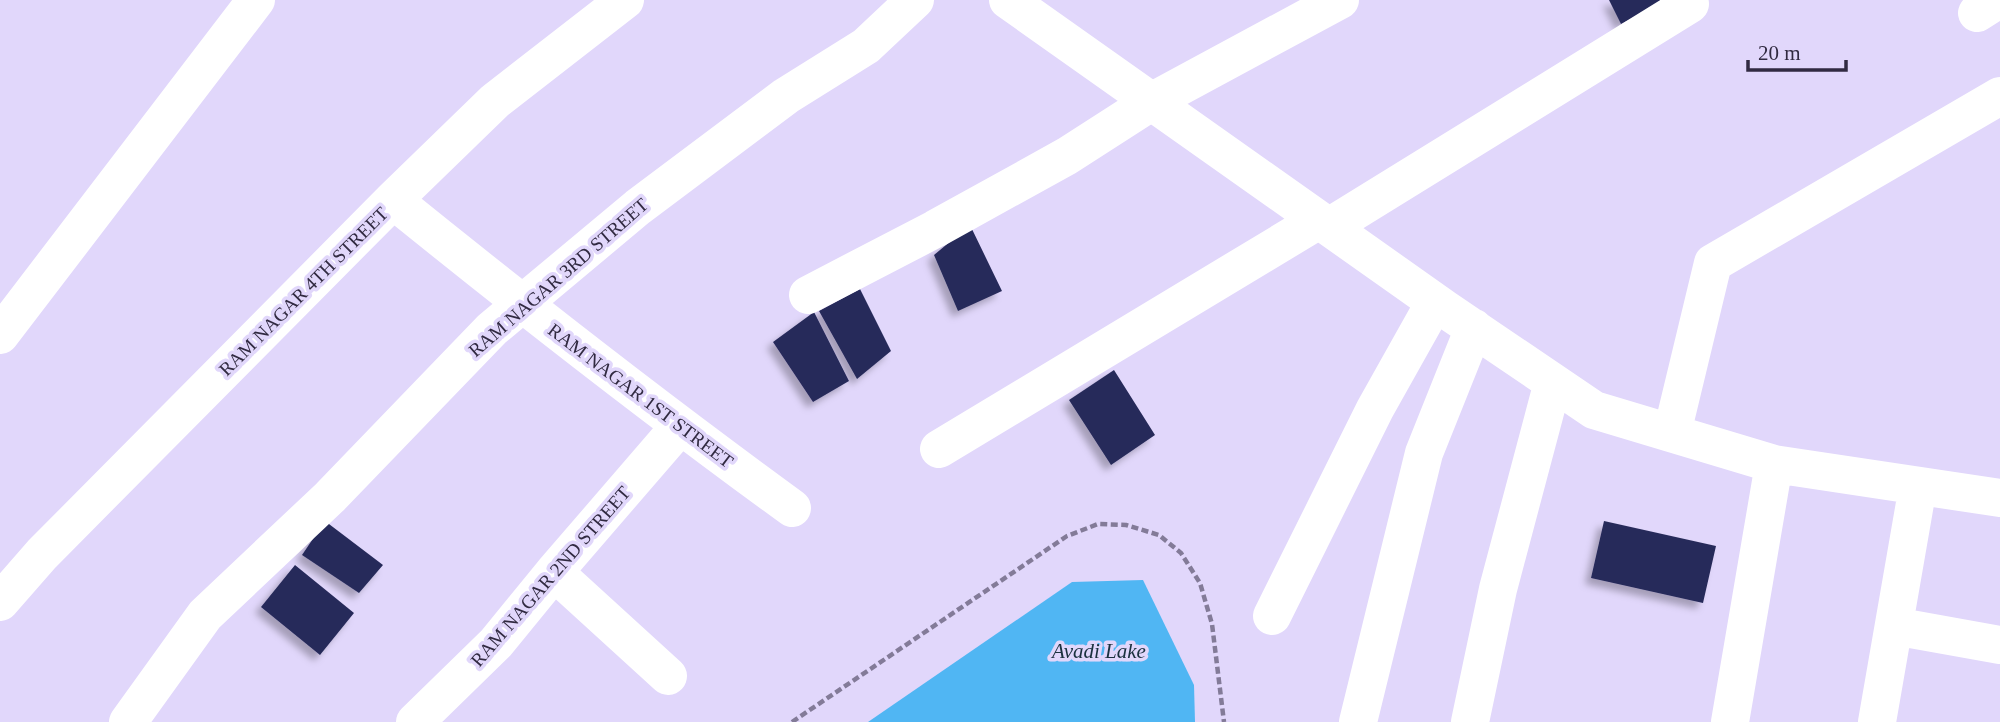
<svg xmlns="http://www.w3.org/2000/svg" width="2000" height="722" font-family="'Times New Roman',serif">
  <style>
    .water { fill: #50b6f3 }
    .building { fill: #282b5a; filter: url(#shadow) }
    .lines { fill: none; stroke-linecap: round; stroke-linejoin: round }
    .path { stroke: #837b98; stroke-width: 4.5; stroke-dasharray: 7 3.5; stroke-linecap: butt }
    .minor { stroke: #fff; stroke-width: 38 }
    .labels { text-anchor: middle; stroke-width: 7; stroke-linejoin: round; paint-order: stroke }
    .street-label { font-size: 19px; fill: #312a41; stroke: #e1d7fb }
    .water-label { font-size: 21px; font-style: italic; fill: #1b313f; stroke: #e1d7fb }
  </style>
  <defs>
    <filter id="shadow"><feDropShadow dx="-6" dy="6" stdDeviation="3.5" flood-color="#0004"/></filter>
  </defs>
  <rect width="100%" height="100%" fill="#e1d7fb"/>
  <path class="water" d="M1143,580L1194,685L1195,722H868L1072,582Z"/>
  <path class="building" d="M1609,0H1667L1621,24Z
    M970,225L1002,291L958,311L934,255Z
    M860,289L891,351L857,379L819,311Z
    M814,312L849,381L813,402L773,342Z
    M1114,370L1155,435L1111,465L1069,400Z
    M325,521L383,565L359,593L302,555Z
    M1604,521L1716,546L1703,603L1591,578Z
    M295,565L354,613L320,655L261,607Z"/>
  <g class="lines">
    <path class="path" d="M792,722L1067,536L1098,524L1126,525L1159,535L1181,553L1200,583L1212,624L1224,722"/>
    <path class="minor" d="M1008,0L1445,309L1594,410L1774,464L2000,498
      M1977,13L1998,0
      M393,200C524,306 656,409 792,508
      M1329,227L1690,4
      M808,295L935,229L1067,156L1151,102L1340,0
      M0,335L256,0
      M1672,433L1713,263L2000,96
      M939,449L1319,220
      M554,572L668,676
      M0,602L42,554L393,200L495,101L625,0
      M1272,616L1375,409L1435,302
      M1894,626L2000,645
      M128,722L205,615L330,497L492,329L638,207L786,96L866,46L915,0
      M415,722L496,643L554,572L680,426
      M1358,722L1424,453L1474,328
      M1470,722L1498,589L1553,382
      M1730,722L1774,464
      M1877,722L1918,486"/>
  </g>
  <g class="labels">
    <g class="street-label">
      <text transform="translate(558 277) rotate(-41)" y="7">RAM NAGAR 3RD STREET</text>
      <text transform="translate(303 291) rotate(-45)" y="7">RAM NAGAR 4TH STREET</text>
      <text transform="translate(641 395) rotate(37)" y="7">RAM NAGAR 1ST STREET</text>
      <text transform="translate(550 576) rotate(-49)" y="7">RAM NAGAR 2ND STREET</text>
    </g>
    <g class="water-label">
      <text x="1099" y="658">Avadi Lake</text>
    </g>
  </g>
  <path d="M1748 60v10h98v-10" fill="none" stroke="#312a41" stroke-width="3.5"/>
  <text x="1758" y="60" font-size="21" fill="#312a41" stroke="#e1d7fb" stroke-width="5" paint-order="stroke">20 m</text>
</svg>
